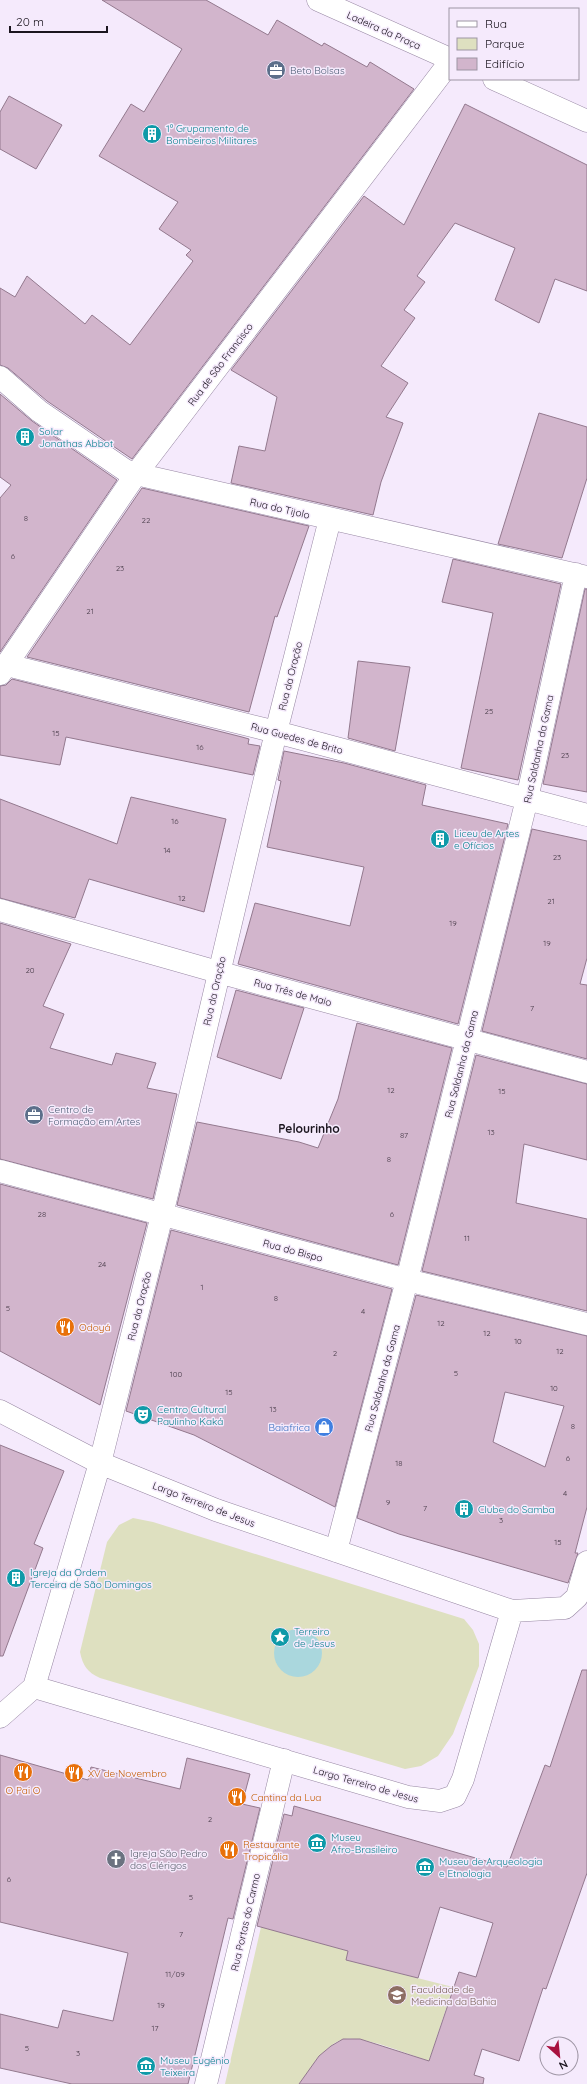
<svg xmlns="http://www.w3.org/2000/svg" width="587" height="2084" font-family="Quicksand,sans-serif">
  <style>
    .green { fill: #dee0c0 }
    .water { fill: #aad7dd }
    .building { fill: #d2b5cc; stroke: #93798e; fill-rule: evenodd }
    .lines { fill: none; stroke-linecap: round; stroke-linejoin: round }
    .street-casing { stroke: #9787a3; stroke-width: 23 }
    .secondary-casing { stroke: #9787a3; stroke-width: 23 }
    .street { stroke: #fff; stroke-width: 22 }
    .secondary { stroke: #fff; stroke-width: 22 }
    .labels { text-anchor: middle; stroke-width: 3; stroke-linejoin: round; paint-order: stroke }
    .number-label { font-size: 8px; fill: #493d4a }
    .street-label { font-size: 10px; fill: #1b151f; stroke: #f5eafc }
    .service-label { font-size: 10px; fill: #4e5e75; stroke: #f5eafc; text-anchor: start }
    .culture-label { font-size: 10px; fill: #0d838f; stroke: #f5eafc; text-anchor: start }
    .food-label { font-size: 10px; fill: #c56008; stroke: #f5eafc; text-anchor: start }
    .shop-label { font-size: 10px; fill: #366cbe; stroke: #f5eafc; text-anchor: end }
    .worship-label { font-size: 10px; fill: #5b616d; stroke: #f5eafc; text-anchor: start }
    .education-label { font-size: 10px; fill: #785e54; stroke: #f5eafc; text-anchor: start }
    .quarter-label { font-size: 12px; font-weight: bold; fill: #1b151f; stroke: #f5eafc }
  </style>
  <rect width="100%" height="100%" fill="#f5eafc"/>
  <path class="green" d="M133,1518L153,1522L464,1619L473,1630L479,1644V1666L453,1734L438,1756L421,1766L405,1769L100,1678C87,1672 83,1666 80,1652L107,1542L119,1525Z
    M261,1927L348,1951L346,1960L453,1987L429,2061C407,2054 366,2036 345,2039C337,2040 329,2047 324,2052C314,2060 308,2071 308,2084H225Z"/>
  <path class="water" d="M274 1653a24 24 0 1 1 48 0a24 24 0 1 1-48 0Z"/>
  <path class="building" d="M102,0H206L268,35L277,20L322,46L324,43L367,67L370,62L414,89L132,459L47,401L8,368L0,365V288L15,297L27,276L85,324L92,315L130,345L193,261L186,255L191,250L159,229L178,202L99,156L131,104L144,112L182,49Z
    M9,96L62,125L36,169L0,149V112Z
    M465,104L587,165V291L555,279L539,323L495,300L515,248L455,223L417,276L425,282L404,310L415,318L381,366L408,383L386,417L403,423L381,482L373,515L231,483L239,446L265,451L277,397L231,370L364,196L404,225Z
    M0,394L32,421L117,480L0,652V498L11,485L0,477Z
    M539,413L587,427V478L562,558L498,544Z
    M142,488L309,526L277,617L275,616L249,712L27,657Z
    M453,559L561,584L518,780L461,768L493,613L442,602Z
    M585,589H587V792L543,784Z
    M358,661L410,667L395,751L348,738Z
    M12,679L242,737L249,739L248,744L260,746L253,775L66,737L60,765L0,755V686L6,685Z
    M284,751L344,763L426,785L422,805L508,824L458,1024L238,964L255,903L350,926L364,867L267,847L281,781L278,780Z
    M131,797L226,819L204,912L89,879L75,918L0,898V799L117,844Z
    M532,829L587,841V958L580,984L587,985V1059L482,1031Z
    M0,923L71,944L43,1006L64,1014L50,1048L112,1065L116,1053L156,1063L147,1088L177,1094L153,1199L0,1159Z
    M236,990L304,1008L281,1079L217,1057Z
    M357,1023L452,1048L398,1265L177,1205L197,1122L299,1142L318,1148L338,1099Z
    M476,1055L587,1084V1160L524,1144L516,1203L587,1219V1311L422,1271Z
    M0,1184L147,1223L100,1405L0,1351Z
    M171,1230L392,1289L335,1507L194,1435L126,1411Z
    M416,1295L587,1336V1507L575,1553H578L568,1583L399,1534L357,1518ZM505,1392L564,1406L545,1467L493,1442Z
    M0,1445L64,1471L34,1544L43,1548L3,1656H0Z
    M582,1670H587V1873L546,1989L543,1988L519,2061L482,2049L474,2075L484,2078L483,2084H299L319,2056L331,2046L343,2039H360L429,2061L459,1972L476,1977L493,1923L440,1907L418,1978L346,1960L348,1951L257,1926L284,1814L292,1816L294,1806L507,1867L545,1765L550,1767Z
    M0,1755L88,1780L91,1767L180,1789L187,1758L250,1774L242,1804L260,1808L233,1919L228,1918L188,2084H72L0,2068V2014L58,2028L63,2010L113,2021L128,1953L0,1922Z"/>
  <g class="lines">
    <g class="street-casing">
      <path id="street" d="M0,377L39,411L125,470L136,474L587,577
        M7,665L276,732L587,815
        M0,674L136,474L450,62
        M0,910L218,972L587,1072
        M0,1171L407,1280L587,1324
        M0,1411L100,1463L216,1510L512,1611L463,1779L455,1796L440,1801L408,1797L34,1687L100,1463L162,1215L276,732L330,519
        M336,1551L407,1280L527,799L576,574
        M512,1611L565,1608L577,1597L587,1562
        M0,1717L34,1687
        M206,2084L284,1760"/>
    </g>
    <g class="secondary-casing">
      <path id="secondary" d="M318,0L450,59
        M494,79L587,121"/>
    </g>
    <use href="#street" class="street"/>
    <use href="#secondary" class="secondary"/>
  </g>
  <defs>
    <g id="office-disc" transform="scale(1)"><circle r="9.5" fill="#5c6f8a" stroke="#f5eafc"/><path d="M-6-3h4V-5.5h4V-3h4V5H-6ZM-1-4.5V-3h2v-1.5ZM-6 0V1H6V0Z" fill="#fff"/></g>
    <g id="building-disc" transform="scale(1)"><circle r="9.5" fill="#0f9aa8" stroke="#f5eafc"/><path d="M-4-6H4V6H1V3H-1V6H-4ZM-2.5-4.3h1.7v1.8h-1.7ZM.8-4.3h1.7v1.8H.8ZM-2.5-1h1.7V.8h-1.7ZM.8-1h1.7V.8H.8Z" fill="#fff"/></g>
    <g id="restaurant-disc" transform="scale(1)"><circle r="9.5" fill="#e8710a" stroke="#f5eafc"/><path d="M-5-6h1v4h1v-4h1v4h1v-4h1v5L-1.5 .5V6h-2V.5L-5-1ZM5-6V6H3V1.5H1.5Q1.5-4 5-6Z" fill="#fff"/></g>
    <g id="theatre-disc" transform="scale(1)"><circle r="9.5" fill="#0f9aa8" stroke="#f5eafc"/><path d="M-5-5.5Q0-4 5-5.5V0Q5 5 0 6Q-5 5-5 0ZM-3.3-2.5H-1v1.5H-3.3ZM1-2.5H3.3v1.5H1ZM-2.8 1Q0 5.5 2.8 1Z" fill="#fff"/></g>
    <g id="shop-disc" transform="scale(1)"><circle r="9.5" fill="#3f7fe0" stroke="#f5eafc"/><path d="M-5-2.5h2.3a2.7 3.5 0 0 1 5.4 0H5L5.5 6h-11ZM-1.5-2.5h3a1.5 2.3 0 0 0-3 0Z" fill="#fff"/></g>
    <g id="sight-disc" transform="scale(1)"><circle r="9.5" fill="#0f9aa8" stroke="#f5eafc"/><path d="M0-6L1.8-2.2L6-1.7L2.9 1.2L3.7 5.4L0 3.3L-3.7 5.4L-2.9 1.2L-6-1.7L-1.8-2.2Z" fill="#fff"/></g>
    <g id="museum-disc" transform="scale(1)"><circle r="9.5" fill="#0f9aa8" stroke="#f5eafc"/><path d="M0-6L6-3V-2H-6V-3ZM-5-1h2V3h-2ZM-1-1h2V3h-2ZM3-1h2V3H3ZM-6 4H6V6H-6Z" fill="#fff"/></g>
    <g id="church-disc" transform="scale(1)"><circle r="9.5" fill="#6b7280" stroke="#f5eafc"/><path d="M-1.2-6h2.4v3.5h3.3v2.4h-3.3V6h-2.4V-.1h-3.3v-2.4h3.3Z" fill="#fff"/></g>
    <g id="university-disc" transform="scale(1)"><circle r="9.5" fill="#8d6e63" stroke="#f5eafc"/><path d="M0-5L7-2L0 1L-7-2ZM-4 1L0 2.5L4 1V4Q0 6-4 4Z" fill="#fff"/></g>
  </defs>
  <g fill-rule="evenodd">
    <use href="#office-disc" x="276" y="70"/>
    <use href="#building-disc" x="152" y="134"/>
    <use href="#building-disc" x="25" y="437"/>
    <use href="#building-disc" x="440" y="839"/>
    <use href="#office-disc" x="34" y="1115"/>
    <use href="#restaurant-disc" x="65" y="1327"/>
    <use href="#theatre-disc" x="143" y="1415"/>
    <use href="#shop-disc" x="324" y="1427"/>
    <use href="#building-disc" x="464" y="1509"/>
    <use href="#building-disc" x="16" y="1578"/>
    <use href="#sight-disc" x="280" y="1637"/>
    <use href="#restaurant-disc" x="23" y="1772"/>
    <use href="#restaurant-disc" x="74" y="1773"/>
    <use href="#restaurant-disc" x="237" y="1797"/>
    <use href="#museum-disc" x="317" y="1843"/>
    <use href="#restaurant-disc" x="229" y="1850"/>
    <use href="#church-disc" x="116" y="1859"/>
    <use href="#museum-disc" x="425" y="1867"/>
    <use href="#university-disc" x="397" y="1995"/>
    <use href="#museum-disc" x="146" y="2066"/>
  </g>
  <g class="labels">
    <g class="number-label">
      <text x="26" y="521">8</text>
      <text x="146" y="523">22</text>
      <text x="13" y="559">6</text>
      <text x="120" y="571">23</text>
      <text x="90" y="614">21</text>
      <text x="489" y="714">25</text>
      <text x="56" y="736">15</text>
      <text x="200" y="750">16</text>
      <text x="565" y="758">23</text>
      <text x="175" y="824">16</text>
      <text x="167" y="853">14</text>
      <text x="557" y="860">23</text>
      <text x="182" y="901">12</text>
      <text x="551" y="904">21</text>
      <text x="453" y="926">19</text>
      <text x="547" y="946">19</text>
      <text x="30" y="973">20</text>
      <text x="532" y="1011">7</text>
      <text x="391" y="1093">12</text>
      <text x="502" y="1094">15</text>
      <text x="491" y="1135">13</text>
      <text x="404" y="1138">87</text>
      <text x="389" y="1162">8</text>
      <text x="42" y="1217">28</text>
      <text x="392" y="1217">6</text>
      <text x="467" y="1241">11</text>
      <text x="102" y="1267">24</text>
      <text x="202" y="1290">1</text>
      <text x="276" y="1301">8</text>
      <text x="8" y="1311">5</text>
      <text x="363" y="1314">4</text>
      <text x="441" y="1326">12</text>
      <text x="487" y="1336">12</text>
      <text x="518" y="1344">10</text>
      <text x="560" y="1354">12</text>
      <text x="335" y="1356">2</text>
      <text x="456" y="1376">5</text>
      <text x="176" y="1377">100</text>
      <text x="554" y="1391">10</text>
      <text x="229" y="1395">15</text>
      <text x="273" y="1412">13</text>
      <text x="573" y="1429">8</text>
      <text x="568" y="1461">6</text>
      <text x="399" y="1466">18</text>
      <text x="565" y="1496">4</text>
      <text x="388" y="1505">9</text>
      <text x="425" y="1511">7</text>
      <text x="501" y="1523">3</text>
      <text x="558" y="1545">15</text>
      <text x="210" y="1822">2</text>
      <text x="9" y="1882">6</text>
      <text x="191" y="1900">5</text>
      <text x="181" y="1937">7</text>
      <text x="175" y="1977">11/09</text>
      <text x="161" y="2008">19</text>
      <text x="155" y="2031">17</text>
      <text x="27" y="2051">5</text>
      <text x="78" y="2056">3</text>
    </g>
    <g class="street-label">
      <text transform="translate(384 30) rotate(24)" y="4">Ladeira da Praça</text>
      <text transform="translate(220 364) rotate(-53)" y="4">Rua de São Francisco</text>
      <text transform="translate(280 508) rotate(13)" y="4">Rua do Tijolo</text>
      <text transform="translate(290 676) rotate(-76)" y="4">Rua da Oração</text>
      <text transform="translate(297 738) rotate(15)" y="4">Rua Guedes de Brito</text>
      <text transform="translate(538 749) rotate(-78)" y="4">Rua Saldanha da Gama</text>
      <text transform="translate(214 991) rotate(-77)" y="4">Rua da Oração</text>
      <text transform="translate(293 992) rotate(15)" y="4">Rua Três de Maio</text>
      <text transform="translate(461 1064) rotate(-76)" y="4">Rua Saldanha da Gama</text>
      <text transform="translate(293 1250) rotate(15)" y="4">Rua do Bispo</text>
      <text transform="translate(139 1306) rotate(-76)" y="4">Rua da Oração</text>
      <text transform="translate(382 1378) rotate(-75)" y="4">Rua Saldanha da Gama</text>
      <text transform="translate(204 1504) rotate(21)" y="4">Largo Terreiro de Jesus</text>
      <text transform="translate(366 1784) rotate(16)" y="4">Largo Terreiro de Jesus</text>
      <text transform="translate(245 1922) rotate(-77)" y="4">Rua Portas do Carmo</text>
    </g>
    <g class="service-label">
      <text x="290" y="74">Beto Bolsas</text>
      <text x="48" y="1113">Centro de<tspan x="48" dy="12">Formação em Artes</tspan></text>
    </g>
    <g class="culture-label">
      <text x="166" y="132">1º Grupamento de<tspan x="166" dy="12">Bombeiros Militares</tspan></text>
      <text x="39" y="435">Solar<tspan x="39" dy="12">Jonathas Abbot</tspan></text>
      <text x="454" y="837">Liceu de Artes<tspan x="454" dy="12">e Ofícios</tspan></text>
      <text x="157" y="1413">Centro Cultural<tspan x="157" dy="12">Paulinho Kaká</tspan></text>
      <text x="478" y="1513">Clube do Samba</text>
      <text x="30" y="1576">Igreja da Ordem<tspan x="30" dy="12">Terceira de São Domingos</tspan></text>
      <text x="294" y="1635">Terreiro<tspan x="294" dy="12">de Jesus</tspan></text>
      <text x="331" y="1841">Museu<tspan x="331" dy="12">Afro-Brasileiro</tspan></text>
      <text x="439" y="1865">Museu de Arqueologia<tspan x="439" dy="12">e Etnologia</tspan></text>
      <text x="160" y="2064">Museu Eugênio<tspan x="160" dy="12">Teixeira</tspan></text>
    </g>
    <g class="food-label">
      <text x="79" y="1331">Odoyá</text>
      <text x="88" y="1777">XV de Novembro</text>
      <text x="23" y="1794" text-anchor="middle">O Pai O</text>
      <text x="251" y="1801">Cantina da Lua</text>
      <text x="243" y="1848">Restaurante<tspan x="243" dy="12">Tropicália</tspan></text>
    </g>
    <g class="shop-label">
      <text x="310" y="1431">Baiafrica</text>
    </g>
    <g class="worship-label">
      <text x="130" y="1857">Igreja São Pedro<tspan x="130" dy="12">dos Clérigos</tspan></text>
    </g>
    <g class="education-label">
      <text x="411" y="1993">Faculdade de<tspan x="411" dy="12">Medicina da Bahia</tspan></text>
    </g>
    <g class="quarter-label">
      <text x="309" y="1133">Pelourinho</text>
    </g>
  </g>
  <rect x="449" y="8" width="130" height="72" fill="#f5eafc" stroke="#9e95a4"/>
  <rect x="457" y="21" width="20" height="6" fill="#ffffff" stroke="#9e95a4"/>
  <text x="485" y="28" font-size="12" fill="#1b151f">Rua</text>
  <rect x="457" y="38" width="20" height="12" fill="#dee0c0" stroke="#9e95a4"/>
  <text x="485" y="48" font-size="12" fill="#1b151f">Parque</text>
  <rect x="457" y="58" width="20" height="12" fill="#d2b5cc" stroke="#9e95a4"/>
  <text x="485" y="68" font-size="12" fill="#1b151f">Edifício</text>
  <g transform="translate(559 2056) rotate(153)"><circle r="19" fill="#f5eafc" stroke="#9e95a4"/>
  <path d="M0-3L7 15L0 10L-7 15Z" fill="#a8113f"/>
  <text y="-6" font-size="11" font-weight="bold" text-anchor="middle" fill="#1b151f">N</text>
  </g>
  <path d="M10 26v6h97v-6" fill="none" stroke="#1b151f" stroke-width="2"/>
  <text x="16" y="26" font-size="12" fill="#1b151f" stroke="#f5eafc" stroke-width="3" paint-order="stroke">20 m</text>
</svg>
